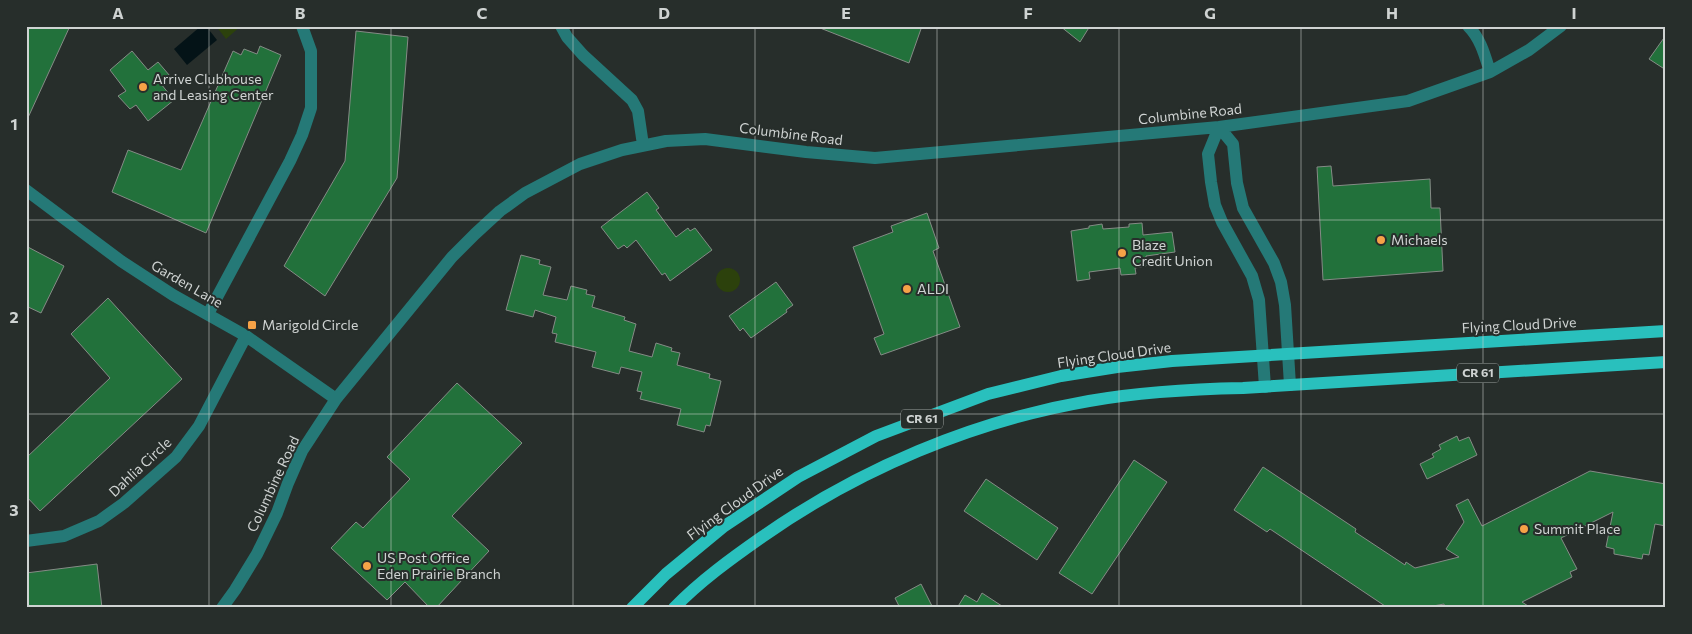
<svg xmlns="http://www.w3.org/2000/svg" width="1692" height="634" font-family="Commissioner,sans-serif">
  <style>
    .green { fill: #2c410c }
    .water { fill: #041317 }
    .building { fill: #22713b; stroke: #858b86 }
    .lines { fill: none; stroke-linecap: round; stroke-linejoin: round }
    .minor { stroke: #257977; stroke-width: 12 }
    .major { stroke: #29c0bd; stroke-width: 12 }
    .grid { fill: none; stroke: #cfd3d2; stroke-width: 1; stroke-opacity: 0.55 }
    .poi-dot { fill: #f6a247; stroke: #272e2b; stroke-width: 2 }
    .labels { text-anchor: middle; stroke-width: 4; stroke-linejoin: round; paint-order: stroke }
    .shield { fill: #272e2b; stroke: #9da2a0; stroke-width: 1 }
    .shield-label { font-size: 12px; font-weight: bold; fill: #cfd3d2 }
    .poi-label { font-size: 14px; fill: #cfd3d2; stroke: #272e2b; text-anchor: start }
    .street-label { font-size: 14px; fill: #cfd3d2; stroke: #272e2b }
    .neatline { fill: none; stroke: #cfd3d2; stroke-width: 2 }
    .grid-label { font-size: 16px; text-anchor: middle; font-weight: bold; fill: #cfd3d2 }
  </style>
  <rect width="100%" height="100%" fill="#272e2b"/>
  <path class="green" d="M216,26H241L226,39Z
    M716 280a12 12 0 1 1 24 0a12 12 0 1 1-24 0Z"/>
  <path class="water" d="M201,26H206L217,40L187,65L174,49Z"/>
  <path class="building" d="M26,26H70L26,122Z
    M815,26H922L909,63Z
    M1060,26H1090L1080,42Z
    M356,31L408,37L397,178L325,296L284,266L345,161Z
    M1666,35V70L1649,59Z
    M260,46L281,55L206,233L112,192L128,150L181,170L233,51L241,55L244,49L257,54Z
    M132,51L148,70L158,62L170,76L161,84L174,100L148,121L136,105L130,109L118,96L126,91L110,70Z
    M1331,166L1333,186L1430,179L1431,208H1440L1443,271L1323,280L1317,167Z
    M647,192L659,208L656,210L676,237L688,228L690,231L695,228L712,250L670,281L665,273L662,275L636,240L627,248L624,245L618,249L601,227Z
    M927,213L939,248L933,251L960,327L881,355L874,338L884,334L853,247L893,232L891,226Z
    M1142,223L1143,235L1172,232L1175,252L1146,256V266L1135,268L1136,274L1121,275L1120,268L1089,272L1090,279L1077,281L1071,231L1089,228V226L1102,224L1103,229L1129,227V224Z
    M26,246L64,266L41,313L26,306Z
    M521,255L540,260L539,264L551,267L543,295L567,300L571,286L587,290L586,294L595,296L592,307L625,317L624,320L636,324L629,351L652,357L656,343L672,348L671,351L680,353L677,365L710,374L709,378L721,381L710,426L706,425L704,432L677,425L681,409L640,399L642,392L637,391L642,372L621,367L619,374L592,367L596,352L555,342L557,334L552,333L556,317L535,310L533,317L506,310Z
    M776,282L793,305L786,310L787,312L751,338L743,328L740,331L729,316Z
    M108,298L182,379L40,511L26,496V458L110,378L71,334Z
    M457,383L522,443L452,516L489,551L436,608H430L405,582L387,600L331,548L356,522L363,528L410,479L387,457Z
    M1457,436L1459,441L1469,437L1477,455L1427,479L1420,464L1434,457L1432,454L1441,449L1439,445Z
    M1134,460L1167,482L1092,594L1059,573Z
    M1263,467L1356,529L1355,532L1405,565L1406,562L1415,568L1459,557L1446,549L1464,522L1456,505L1468,499L1482,526L1590,471L1666,484V526L1655,524L1649,555L1643,554L1642,559L1614,554V549L1606,547L1613,512L1561,538L1577,569L1570,572L1572,577L1522,602L1531,608H1445L1444,604L1422,608H1388L1270,529L1267,532L1234,510Z
    M986,479L1058,528L1037,560L964,511Z
    M97,564L102,608H26V573Z
    M921,584L933,608H900L895,598Z
    M982,593L1005,608H957L965,595L977,602Z"/>
  <g class="lines">
    <path class="minor" d="M561,26L567,37L583,55L632,100L638,111L643,145
      M1468,26C1481,39 1485,56 1490,72
      M1219,127L1233,144L1237,183L1243,208L1274,263L1281,282L1285,305L1290,385
      M1219,127L1208,154L1211,182L1215,205L1222,222L1252,276L1259,300L1265,387
      M26,190L121,261L173,295L246,336L336,399
      M208,314L290,161L302,135L311,108V51L302,26
      M26,541L64,536L99,521L124,503L176,457L199,426L246,336
      M222,608L235,590L257,554L277,513L288,483L302,451L336,399L452,257L475,234L500,211L525,193L580,164L622,150L666,141L705,139L806,152L875,158L1219,127L1408,101L1490,72L1529,50L1561,26"/>
    <path class="major" d="M632,608L666,574L723,527L798,477L876,436L988,394L1061,376L1117,367L1172,361L1666,331
      M674,608C700,581 732,558 762,537C859,469 973,421 1089,401C1140,392 1191,389 1243,388L1666,362"/>
  </g>
  <path class="grid" d="M209,26V608M391,26V608M573,26V608M755,26V608M937,26V608M1119,26V608M1301,26V608M1483,26V608M26,220H1666M26,414H1666"/>
  <g class="poi-dot">
    <circle cx="143" cy="87" r="5"/>
    <circle cx="1381" cy="240" r="5"/>
    <circle cx="1122" cy="253" r="5"/>
    <circle cx="907" cy="289" r="5"/>
    <rect x="247" y="320" width="10" height="10" rx="2.5"/>
    <circle cx="1524" cy="529" r="5"/>
    <circle cx="367" cy="566" r="5"/>
  </g>
  <g class="labels">
    <g class="shield">
      <rect x="1457" y="363.5" width="42" height="19" rx="4"/>
      <rect x="901" y="409.5" width="42" height="19" rx="4"/>
    </g>
    <g class="shield-label">
      <text x="1478" y="377">CR 61</text>
      <text x="922" y="423">CR 61</text>
    </g>
    <g class="poi-label">
      <text x="153" y="84">Arrive Clubhouse<tspan x="153" dy="16">and Leasing Center</tspan></text>
      <text x="1391" y="245">Michaels</text>
      <text x="1132" y="250">Blaze<tspan x="1132" dy="16">Credit Union</tspan></text>
      <text x="917" y="294">ALDI</text>
      <text x="262" y="330">Marigold Circle</text>
      <text x="1534" y="534">Summit Place</text>
      <text x="377" y="563">US Post Office<tspan x="377" dy="16">Eden Prairie Branch</tspan></text>
    </g>
    <g class="street-label">
      <text transform="translate(1190 114) rotate(-6)" y="5">Columbine Road</text>
      <text transform="translate(791 134) rotate(7)" y="5">Columbine Road</text>
      <text transform="translate(187 284) rotate(30)" y="5">Garden Lane</text>
      <text transform="translate(1519 325) rotate(-3)" y="5">Flying Cloud Drive</text>
      <text transform="translate(1114 355) rotate(-8)" y="5">Flying Cloud Drive</text>
      <text transform="translate(140 467) rotate(-43)" y="5">Dahlia Circle</text>
      <text transform="translate(273 484) rotate(-65)" y="5">Columbine Road</text>
      <text transform="translate(735 503) rotate(-36)" y="5">Flying Cloud Drive</text>
    </g>
  </g>
  <rect width="1692" height="634" fill="none" stroke="#272e2b" stroke-width="55"/>
  <rect x="28" y="28" width="1636" height="578" class="neatline"/>
  <g class="grid-label">
    <text x="118" y="19">A</text>
    <text x="300" y="19">B</text>
    <text x="482" y="19">C</text>
    <text x="664" y="19">D</text>
    <text x="846" y="19">E</text>
    <text x="1028" y="19">F</text>
    <text x="1210" y="19">G</text>
    <text x="1392" y="19">H</text>
    <text x="1574" y="19">I</text>
    <text x="14" y="130">1</text>
    <text x="14" y="323">2</text>
    <text x="14" y="516">3</text>
  </g>
</svg>
